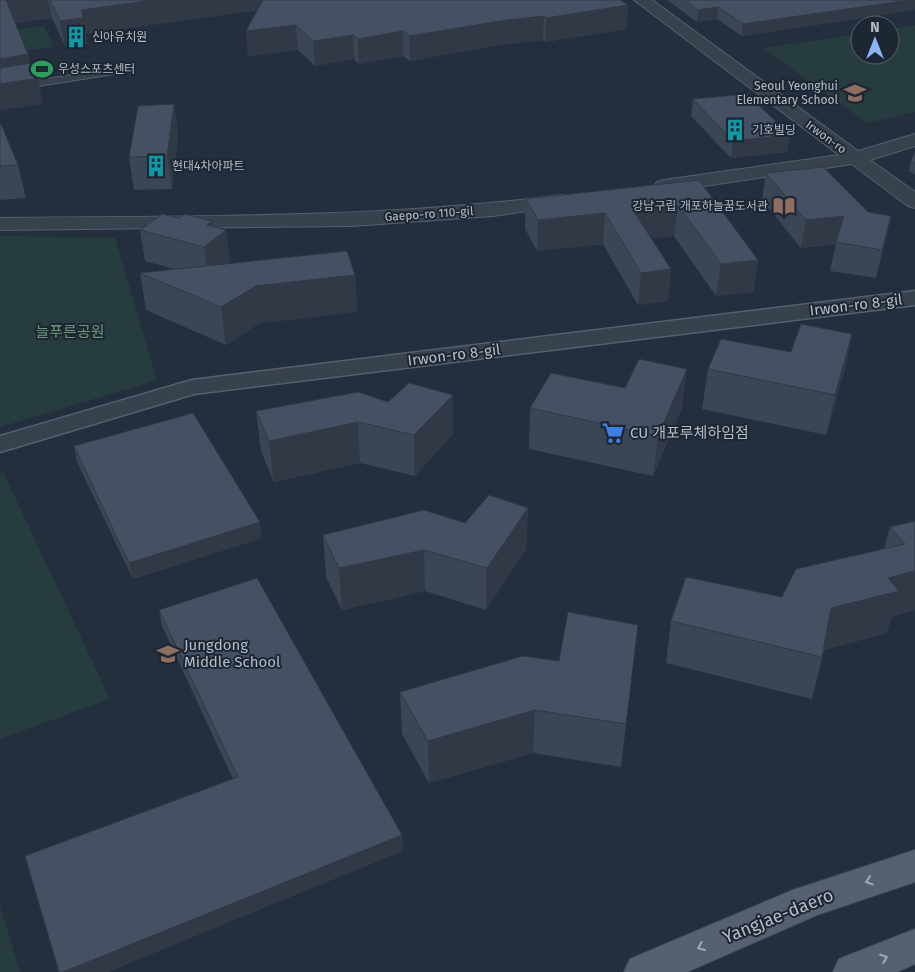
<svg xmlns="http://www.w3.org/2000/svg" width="915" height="972" font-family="'Fira Sans','Noto Sans KR',sans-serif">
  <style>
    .green { fill: #263c3f }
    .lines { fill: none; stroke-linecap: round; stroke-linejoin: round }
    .service-casing { stroke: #565f6c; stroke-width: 2 }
    .minor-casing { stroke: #565f6c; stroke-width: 3 }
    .tertiary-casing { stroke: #565f6c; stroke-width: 2 }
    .primary-casing { stroke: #414a57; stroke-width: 2 }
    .service { fill: #38414e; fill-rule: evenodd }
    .minor { fill: #38414e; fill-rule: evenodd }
    .tertiary { fill: #38414e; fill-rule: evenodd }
    .primary { fill: #56606e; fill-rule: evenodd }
    .wall { fill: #3b4654 }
    .shaded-wall { fill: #303945 }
    .building { fill: #455162; stroke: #303945 }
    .oneway { stroke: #a1aab7 }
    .labels { text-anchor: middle; stroke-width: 4; stroke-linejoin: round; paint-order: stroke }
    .far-poi-label { font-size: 12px; fill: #b4bcc9; stroke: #1d2633; text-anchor: start }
    .far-street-label { font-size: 12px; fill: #b4bcc9; stroke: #1d2633 }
    .street-label { font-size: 15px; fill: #b4bcc9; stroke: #1d2633 }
    .park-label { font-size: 15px; fill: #6b9a76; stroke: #1d2633 }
    .poi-label { font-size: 15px; fill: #b4bcc9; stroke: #1d2633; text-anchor: start }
    .near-street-label { font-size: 18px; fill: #b4bcc9; stroke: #1d2633 }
  </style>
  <rect width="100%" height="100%" fill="#242f3e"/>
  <path class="green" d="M915,25V112L867,123L763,48L860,34V55H890V29Z
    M44,26L54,47L0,54V32Z
    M0,236L115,238L157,380L0,427Z
    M3,472L110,699L0,739V473Z
    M0,906L20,972H0Z"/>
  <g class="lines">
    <g class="service-casing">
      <path id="service" d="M124,67L128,70L127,72L0,92V86Z"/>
    </g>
    <g class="minor-casing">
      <path id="minor" d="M915,291V305L194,394L0,452V436L192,380Z"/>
    </g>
    <g class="tertiary-casing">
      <path id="tertiary" d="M634,0H652L858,151L915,134V146L870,160L915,192V208L908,206L852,164L664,192L657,190L654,186L657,182L664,180L839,155Z
        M562,195L569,197L572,201L569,205L493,216L352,226L0,230V218C188,216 375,219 562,195Z"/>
    </g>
    <g class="primary-casing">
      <path id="primary" d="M915,850V882L817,915L687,972H624L630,959L793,890Z
        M915,929V964L897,972H833L839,959Z"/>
    </g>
    <use href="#service" class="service"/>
    <use href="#minor" class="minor"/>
    <use href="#tertiary" class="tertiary"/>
    <use href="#primary" class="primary"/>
  </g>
  <path class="wall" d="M0,0H620L628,5L626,29L545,42L543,40L499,45L410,61L403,56L359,64L354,59L315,66L298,50L248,56L246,31L257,10L86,34L87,43L65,46L52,18L15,23L28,54L30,63L43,104L0,110Z
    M667,0H915V10L742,36L717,19L697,22Z
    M693,99L790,135L787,152L731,158L691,116Z
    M174,104L178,136L172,189L134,190L129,157Z
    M0,124L18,165L26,198L0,200Z
    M915,152V175L909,171L911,161Z
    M766,173L868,212L891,216L885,243L876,278L830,271L836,244L801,248L762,200Z
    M699,180L758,260L753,292L716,296L674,236L651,238L671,269L668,301L638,305L603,244L537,251L525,229L526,199Z
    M179,218L212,221L213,227L230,261L227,263L355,275L357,312L260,323L226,345L146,310L140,273L174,269L145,261L140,230Z
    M852,334L844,373L826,435L702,409L708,369L791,352Z
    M625,388L682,408L653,476L529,449L530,408Z
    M453,395V434L415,476L360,463L274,482L261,451L256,411L388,402Z
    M74,446L262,538L133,579L77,462Z
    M528,508L526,549L486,610L425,591L342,610L326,577L323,535L465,523Z
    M915,521V610L891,617L887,633L824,650L812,699L666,663L671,621L782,597L884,549L890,527Z
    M159,610L402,835L403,851L233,779L162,626Z
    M638,625L621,767L533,753L429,783L402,734L400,692L559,661Z"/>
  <path class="shaded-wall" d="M6,0H48L52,18L10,23Z
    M155,0H272L273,8L86,34L87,43L65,46L60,21L82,10Z
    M910,0H915V10L742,36L743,24Z
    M628,5L626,29L545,42L546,18Z
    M718,7L717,19L697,22L698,10Z
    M544,16L543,40L499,45L410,61L409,36L500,21Z
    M296,25L298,50L248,56L246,31Z
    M403,31V56L359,64L358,39Z
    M353,35L354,59L315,66L313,41Z
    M28,54L33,79L38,78L43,104L0,110V59Z
    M174,104L178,136L172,189L167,156Z
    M790,135L787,152L731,158L733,141Z
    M678,205L674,236L630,241L633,210Z
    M605,213L603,244L537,251L538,220Z
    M844,216L836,244L801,248L806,220Z
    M891,216L885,243L876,278L882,250Z
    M212,221L215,239L226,230L230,261L209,278L204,247L207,225Z
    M758,260L753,292L716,296L721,264Z
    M671,269L668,301L638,305L641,273Z
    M355,275L357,312L260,323L226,345L221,307L256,286Z
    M852,334L844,373L826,435L835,395Z
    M687,369L682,408L653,476L658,436Z
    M453,395V434L415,476L414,435Z
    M358,422L360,463L274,482L269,441Z
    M528,508L526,549L486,610L487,568Z
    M260,522L262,538L133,579L129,563Z
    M424,550L425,591L342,610L339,568Z
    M915,571V610L891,617L887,633L821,651L831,608L888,578Z
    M535,710L533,753L429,783L428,741Z
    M402,835L403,851L108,972H63Z"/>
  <path class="building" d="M0,0H6L28,54L0,59Z
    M50,0H155L82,10L83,18L60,21Z
    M263,0H620L628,5L546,18L544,16L500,21L409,36L403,31L358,39L353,35L313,41L296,25L246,31Z
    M684,0H910L743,24L718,7L698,10Z
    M31,63L38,78L0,84V68Z
    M747,94L790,135L733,141L693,99Z
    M174,104L167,156L129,157L138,106Z
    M0,124H1L18,165L0,166Z
    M915,152V164L911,161Z
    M823,167L868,212L891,216L882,250L836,242L844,216L806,220L766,173Z
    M699,180L758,260L721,264L678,205L633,210L671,269L641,273L605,213L538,220L526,199Z
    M162,214L179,218L185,214L212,221L207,225L226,230L204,247L140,230Z
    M347,251L355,275L256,286L221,307L140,273Z
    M801,324L852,334L835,395L708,369L721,339L791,352Z
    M639,359L687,369L658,436L530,408L551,373L625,388Z
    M409,383L453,395L414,435L358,422L269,441L256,411L358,392L388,402Z
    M193,413L260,522L129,563L74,446Z
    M489,495L528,508L487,568L424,550L339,568L323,535L424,510L465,523Z
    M915,521V571L888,578L899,591L831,608L822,657L671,621L686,577L782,597L796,569L905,544L890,527Z
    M257,578L402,835L63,972H59L25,856L238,777L159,610Z
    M568,612L638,625L626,724L535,710L428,741L400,692L523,656L559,661Z"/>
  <defs><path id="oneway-chevron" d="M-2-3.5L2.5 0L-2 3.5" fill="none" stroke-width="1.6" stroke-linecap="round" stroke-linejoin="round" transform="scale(1.25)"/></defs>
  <g class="oneway">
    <use href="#oneway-chevron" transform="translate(869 881) rotate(162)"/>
    <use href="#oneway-chevron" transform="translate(701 947) rotate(157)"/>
    <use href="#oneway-chevron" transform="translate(884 958) rotate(-21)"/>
  </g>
  <defs>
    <g id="building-bare" transform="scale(1.725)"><path d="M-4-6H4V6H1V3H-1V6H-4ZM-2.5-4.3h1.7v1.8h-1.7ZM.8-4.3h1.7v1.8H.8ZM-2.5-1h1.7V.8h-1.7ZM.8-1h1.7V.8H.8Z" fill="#0f9aa8" stroke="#1d2633" stroke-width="2.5" paint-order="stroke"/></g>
    <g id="stadium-bare" transform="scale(1.725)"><path d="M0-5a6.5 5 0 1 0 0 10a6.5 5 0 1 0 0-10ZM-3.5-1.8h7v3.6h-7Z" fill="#2e9e5b" stroke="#1d2633" stroke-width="2.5" paint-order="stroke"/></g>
    <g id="school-bare" transform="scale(1.725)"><path d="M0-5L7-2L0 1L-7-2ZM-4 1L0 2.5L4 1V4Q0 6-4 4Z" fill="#8d6e63" stroke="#1d2633" stroke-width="2.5" paint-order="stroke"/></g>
    <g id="library-bare" transform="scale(1.725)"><path d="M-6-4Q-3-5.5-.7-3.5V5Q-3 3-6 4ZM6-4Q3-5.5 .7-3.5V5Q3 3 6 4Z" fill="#8d6e63" stroke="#1d2633" stroke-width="2.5" paint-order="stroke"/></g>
    <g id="supermarket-bare" transform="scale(1.725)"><path d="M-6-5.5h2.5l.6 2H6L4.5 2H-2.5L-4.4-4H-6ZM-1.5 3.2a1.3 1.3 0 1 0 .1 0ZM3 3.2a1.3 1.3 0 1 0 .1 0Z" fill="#3f7fe0" stroke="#1d2633" stroke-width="2.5" paint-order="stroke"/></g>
  </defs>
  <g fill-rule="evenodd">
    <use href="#building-bare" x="76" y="37"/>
    <use href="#stadium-bare" x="42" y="69"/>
    <use href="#school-bare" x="855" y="93"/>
    <use href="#building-bare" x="735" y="130"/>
    <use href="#building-bare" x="156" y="166"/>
    <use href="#library-bare" x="784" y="206"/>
    <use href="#supermarket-bare" x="613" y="433"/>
    <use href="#school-bare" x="168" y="654"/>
  </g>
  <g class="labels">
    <g class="far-poi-label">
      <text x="92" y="41">신아유치원</text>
      <text x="58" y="73">우성스포츠센터</text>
      <text x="838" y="90" text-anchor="end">Seoul Yeonghui<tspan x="838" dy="14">Elementary School</tspan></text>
      <text x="752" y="134">기호빌딩</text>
      <text x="172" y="170">현대4차아파트</text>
      <text x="768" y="210" text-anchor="end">강남구립 개포하늘꿈도서관</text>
    </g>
    <g class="far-street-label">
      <text transform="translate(826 137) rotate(36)" y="4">Irwon-ro</text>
      <text transform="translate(429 214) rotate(-4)" y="4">Gaepo-ro 110-gil</text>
    </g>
    <g class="street-label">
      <text transform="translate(856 305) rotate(-7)" y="5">Irwon-ro 8-gil</text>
      <text transform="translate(454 355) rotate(-7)" y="5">Irwon-ro 8-gil</text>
    </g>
    <g class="park-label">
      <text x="70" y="337">늘푸른공원</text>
    </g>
    <g class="poi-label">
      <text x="630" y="438">CU 개포루체하임점</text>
      <text x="184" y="650">Jungdong<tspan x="184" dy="17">Middle School</tspan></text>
    </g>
    <g class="near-street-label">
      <text transform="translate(778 916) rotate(-22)" y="6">Yangjae-daero</text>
    </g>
  </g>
  <g transform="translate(875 40)"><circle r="24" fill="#1d2633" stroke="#59626f"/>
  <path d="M0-4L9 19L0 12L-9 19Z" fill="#8ab4f8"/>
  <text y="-8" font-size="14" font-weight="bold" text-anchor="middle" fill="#b4bcc9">N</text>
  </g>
</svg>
